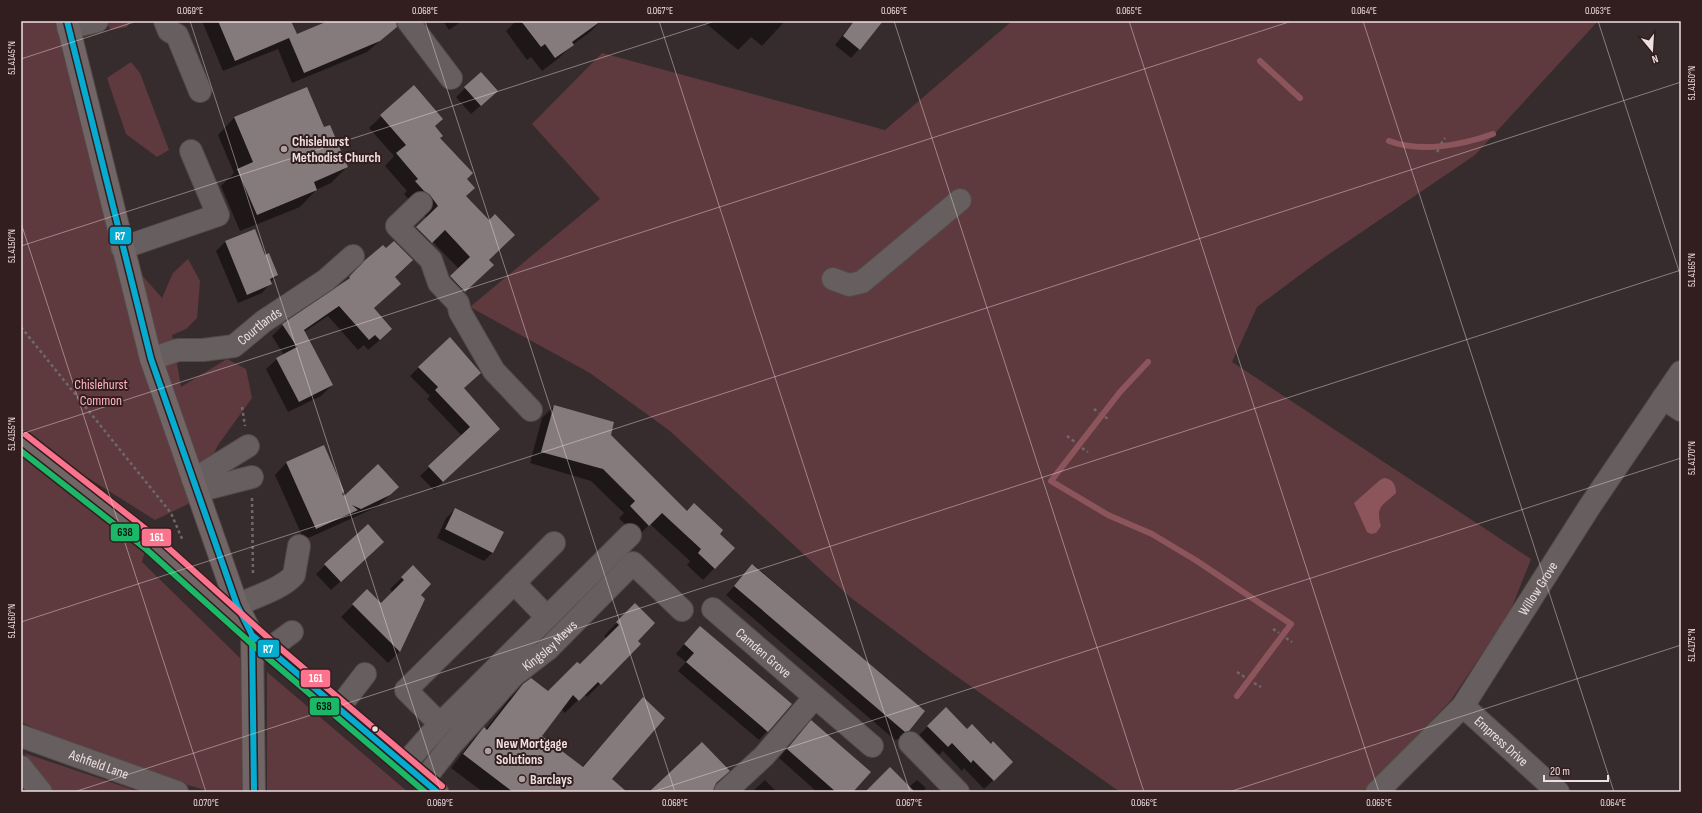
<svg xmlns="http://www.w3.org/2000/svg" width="1702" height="813" font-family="'Sofia Sans Condensed',sans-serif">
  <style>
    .green { fill: #5e3a3e }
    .water { fill: #8c555b }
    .shadow { fill: #0007 }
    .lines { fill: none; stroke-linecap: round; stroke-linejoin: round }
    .stream { stroke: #8c555b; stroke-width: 6 }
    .building { fill: #867b7c }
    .minor-casing { stroke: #54494a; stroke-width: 24 }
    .major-casing { stroke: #54494a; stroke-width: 24 }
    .path { stroke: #706868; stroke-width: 2.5; stroke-dasharray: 3 3; stroke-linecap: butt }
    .minor { stroke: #675e5f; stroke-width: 22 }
    .major { stroke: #726566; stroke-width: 22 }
    .bus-1-casing { stroke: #321d1f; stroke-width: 9 }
    .bus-2-casing { stroke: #321d1f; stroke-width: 9 }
    .bus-3-casing { stroke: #321d1f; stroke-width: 9 }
    .bus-1 { stroke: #06acd0; stroke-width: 6 }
    .bus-2 { stroke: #1ab867; stroke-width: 6 }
    .bus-3 { stroke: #fc738d; stroke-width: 6 }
    .ticks { fill: none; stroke: #eedfe0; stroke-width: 1; stroke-opacity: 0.45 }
    .poi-dot { fill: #aea0a1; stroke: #321d1f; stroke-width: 1.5 }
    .bus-dot { fill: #eedfe0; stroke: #321d1f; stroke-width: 1.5 }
    .labels { text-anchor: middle; stroke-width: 4; stroke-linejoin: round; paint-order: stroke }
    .poi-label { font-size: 14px; font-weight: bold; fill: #eedfe0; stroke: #321d1f; text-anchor: start }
    .street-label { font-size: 14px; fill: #eedfe0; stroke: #321d1f }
    .park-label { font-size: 14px; fill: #ffb4bd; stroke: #321d1f }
    .line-badge { stroke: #321d1f; stroke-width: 1.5 }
    .badge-label { font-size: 11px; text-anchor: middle; font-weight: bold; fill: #fff }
    .pale-badge-label { font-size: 11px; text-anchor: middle; font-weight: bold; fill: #111 }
    .neatline { fill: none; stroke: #eedfe0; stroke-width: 1.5 }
    .ticks-label { font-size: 10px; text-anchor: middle; fill: #eedfe0 }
  </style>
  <rect width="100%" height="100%" fill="#372c2d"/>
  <path class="green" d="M21,21H57L64,47L74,101L118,248L162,298L173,273L188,259L200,281L197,318L186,329L172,335L181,387L227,359L246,369L252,398L218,445L188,504L155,520L47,452L147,543L142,562L240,658L246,788L243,792H212L174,781L60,740L21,722Z
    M105,21H131L127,27L111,30Z
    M1012,21H1598L1475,155L1316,263L1257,307L1232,362L1531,559L1510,612L1451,700L1367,789L1355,792H1120L935,661L850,597L670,431L590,373L470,307L600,199L532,124L602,53L885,130Z
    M131,62L140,73L169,150L157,157L126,134L107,78Z
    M267,672L408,792H267Z
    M24,753L140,792H54Z"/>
  <path class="water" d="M1384,478C1393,479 1396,485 1396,493C1383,506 1375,505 1381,526L1376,533L1371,534L1367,532L1354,503L1380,480Z"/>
  <path class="shadow" d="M202,21H290L296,35L331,21H395L396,27L367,52L292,83L278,49L223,71Z
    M443,21H462L449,30Z
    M516,21H601L589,33L572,45L559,58L542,71L531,57L527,60L506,31Z
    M703,21H785L762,46L751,37L738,50Z
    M854,21H878L859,49L851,58L835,45Z
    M481,73L488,99L471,114L456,97Z
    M413,86L439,139L466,179L465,196L487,260L480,276L453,303L439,289L459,269L432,241L419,254L405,240L426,218L419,206L412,203L404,194L407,191L385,166L394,156L369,128Z
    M234,118L323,129L347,167L331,183L316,190L300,207L240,231L221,186L234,173L218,135Z
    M254,230L265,256L277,275L262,293L238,303L216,251L225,242Z
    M365,262L394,278L399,284L373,309L380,340L368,350L364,345L358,350L328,316L304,332L332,385L321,396L288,412L266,369L277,359L284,355L272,336L283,325L342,285Z
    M419,367L463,389L482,409L481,410L490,438L434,490L420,476L462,436L427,399L430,396L410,376Z
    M554,406L610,435L686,512L718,534L734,548L703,580L687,565L690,561L650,524L637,537L619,518L624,513L591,481L530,463L542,418Z
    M324,447L341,494L344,497L398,487L377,507L304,540L275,475L286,463Z
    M455,509L493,552L484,561L437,538L446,518Z
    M367,525L374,551L331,590L316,574Z
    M754,565L924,711L899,739L895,740L726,595Z
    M413,567L419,595L424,599L399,652L388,663L341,617L367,591L381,605L393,593L390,589Z
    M635,604L636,641L640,644L587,697L584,694L565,713L561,709L540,736L582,767L643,699L611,780L625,792H483L451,768L471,742L484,728L485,730L509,699L523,685L548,693L580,666L607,639L604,636Z
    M691,636L767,731L759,740L678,671L686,662L676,654Z
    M946,709L967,730L991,745L1012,762L984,789L964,768L962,771L943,751L939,755L919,735Z
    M803,730L852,792H817L779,758Z
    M765,780L777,792H752Z
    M917,780L926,788L922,792H866L908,788Z"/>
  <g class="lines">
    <path class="stream" d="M1260,61L1300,98
      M1389,141C1421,153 1462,145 1493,134
      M1148,362L1120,392L1051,481L1108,515L1152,534L1197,561L1291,624L1237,696"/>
  </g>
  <path class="building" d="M218,21H291L297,34L328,21H396L397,27L380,41L304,73L289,38L235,61Z
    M521,21H601L572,42L574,45L555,58L545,44L541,47Z
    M854,21H883L860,50L843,36Z
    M481,72L498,91L481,106L464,87Z
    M414,85L443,119L435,126L443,136L440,138L473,173L467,179L475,188L466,196L489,220L495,214L515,235L489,260L494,265L465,292L450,276L470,257L445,230L432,243L416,227L438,206L430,195L424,191L415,181L418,179L396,153L406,145L380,115Z
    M307,87L324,127L330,125L348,167L314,182L317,190L257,215L237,169L253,162L234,117Z
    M255,229L265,255L269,253L278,275L270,279L272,284L247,295L225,241Z
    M394,241L413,260L395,277L401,284L374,308L392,329L380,340L375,335L369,340L339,306L304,330L333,385L299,402L276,358L297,347L282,324L350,278L349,277L364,261L383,245L386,248Z
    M450,337L481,373L464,388L500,429L443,482L428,466L470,427L435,390L438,387L418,367Z
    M554,405L614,422L611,435L687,511L694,503L723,530L720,534L735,548L715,569L698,553L701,549L662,513L649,526L630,506L635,501L603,469L541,452Z
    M324,445L344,491L342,494L344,496L378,464L399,487L390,495L361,509L352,505L358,510L316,529L286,462Z
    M455,508L504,532L493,553L445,529Z
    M368,524L384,542L341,582L324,564Z
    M752,564L925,711L909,731L905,732L734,586Z
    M413,565L431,584L421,595L425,599L400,652L352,604L367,589L381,603L404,580L401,577Z
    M635,603L655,623L638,641L641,644L601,685L598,682L579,701L573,695L542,736L583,767L643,697L665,718L612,779L627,792H513L463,754L484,727L487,730L523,684L531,678L548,691L577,662L580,664L619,625L616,622Z
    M700,626L792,704L768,732L686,662L694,653L684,644Z
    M946,707L967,729L972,724L991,744L993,741L1013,762L994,781L973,760L971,763L952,743L948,747L927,726Z
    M811,720L871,772L853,792H836L787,749Z
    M702,742L730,771L716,783L713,792H649Z
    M890,767L915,792H865Z"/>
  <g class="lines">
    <g class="minor-casing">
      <g id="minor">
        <path d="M165,21L169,31L177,35L200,91"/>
        <path d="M408,21L451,78"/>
        <path d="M68,28L97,21"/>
        <path d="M421,203L397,226L431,260L439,283L458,303L460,312L494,371L531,410"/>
        <path d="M122,248L218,215L191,151"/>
        <path d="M833,279L849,285L862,282L960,200"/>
        <path id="s1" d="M151,359L178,350H203L234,346L264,321L326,280L353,256"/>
        <path d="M1663,398L1681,410"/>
        <path d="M193,480L248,446"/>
        <path d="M197,491L252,477"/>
        <path d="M514,583L554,543"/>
        <path d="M237,605C254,597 282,589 294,575L299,546"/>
        <path id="s2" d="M713,609L872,746"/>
        <path d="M269,649L292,632"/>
        <path id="s3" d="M1463,706L1558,792"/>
        <path d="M338,709L365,674"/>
        <path d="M440,724L406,690L514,583L547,617"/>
        <path id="s4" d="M21,736L177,792"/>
        <path d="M910,743L958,792"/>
        <path d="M404,765L440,724L630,535"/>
        <path d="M21,767L41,792"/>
        <path id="s5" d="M423,781L451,745L514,675L548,649L633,563L682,610"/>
        <path d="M725,792L764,756L815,697"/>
        <path id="s6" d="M1377,792L1463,706L1590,506L1681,372"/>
      </g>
    </g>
    <g class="major-casing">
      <path id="major" d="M67,21L151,359L237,605L252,635L254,792
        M21,441L151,543L269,649L437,792"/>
    </g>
    <path class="path" d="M1441,144L1445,138
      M1437,152L1440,147
      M21,327L171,513L183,541
      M242,407L245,426
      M1094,409L1099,413
      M1105,417L1110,420
      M1067,436L1075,442
      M1082,448L1088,452
      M252,498L253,574
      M1273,629L1279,633
      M1286,638L1292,642
      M1237,672L1246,678
      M1254,683L1261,687"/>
    <use href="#minor" class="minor"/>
    <use href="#major" class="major"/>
    <g class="bus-1-casing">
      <path id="bus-1" d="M67,21L151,359L237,605L252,635L437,792
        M242,615L252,635L254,792"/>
    </g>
    <g class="bus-2-casing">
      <path id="bus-2" d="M21,451L146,549L264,655L425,792"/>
    </g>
    <g class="bus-3-casing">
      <path id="bus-3" d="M26,435L156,537L274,643L442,786"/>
    </g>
    <use href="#bus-1" class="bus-1"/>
    <use href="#bus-2" class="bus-2"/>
    <use href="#bus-3" class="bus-3"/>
  </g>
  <path class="ticks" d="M190,21L441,792M425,21L675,792M659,21L910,792M894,21L1144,792M1129,21L1379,792M1363,21L1614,792M1598,21L1681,277M21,59L137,21M21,223L206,792M21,246L715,21M21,434L1292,21M21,622L1681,82M74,792L1681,270M652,792L1681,458M1229,792L1681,645"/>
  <g class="poi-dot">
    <circle cx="284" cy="149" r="4"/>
    <circle cx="488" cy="751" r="4"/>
    <circle cx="522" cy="779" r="4"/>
  </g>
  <circle class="bus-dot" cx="375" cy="729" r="3.5"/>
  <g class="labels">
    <g class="poi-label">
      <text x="292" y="146">Chislehurst<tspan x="292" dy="16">Methodist Church</tspan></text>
      <text x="496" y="748">New Mortgage<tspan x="496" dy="16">Solutions</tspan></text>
      <text x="530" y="784">Barclays</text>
    </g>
    <g class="street-label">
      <text dy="5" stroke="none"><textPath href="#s1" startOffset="117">Courtlands</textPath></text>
      <text dy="5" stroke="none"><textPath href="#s6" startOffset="261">Willow Grove</textPath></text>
      <text dy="5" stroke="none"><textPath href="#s5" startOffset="186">Kingsley Mews</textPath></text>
      <text dy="5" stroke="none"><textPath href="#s2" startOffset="67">Camden Grove</textPath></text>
      <text dy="5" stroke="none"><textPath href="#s3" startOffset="52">Empress Drive</textPath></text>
      <text dy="5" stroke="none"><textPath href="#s4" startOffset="83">Ashfield Lane</textPath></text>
    </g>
    <g class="park-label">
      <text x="101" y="389">Chislehurst<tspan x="101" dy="16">Common</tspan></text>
    </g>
  </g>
  <g class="line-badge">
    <rect x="109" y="226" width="23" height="19" rx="4" fill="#06acd0"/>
    <rect x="110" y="523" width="30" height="19" rx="4" fill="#1ab867"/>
    <rect x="141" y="528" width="31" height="19" rx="4" fill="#fc738d"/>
    <rect x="257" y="639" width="23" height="19" rx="4" fill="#06acd0"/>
    <rect x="300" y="669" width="31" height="19" rx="4" fill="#fc738d"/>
    <rect x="309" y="697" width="31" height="19" rx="4" fill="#1ab867"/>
  </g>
  <g class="badge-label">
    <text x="120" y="240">R7</text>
    <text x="157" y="541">161</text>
    <text x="268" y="653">R7</text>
    <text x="316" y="682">161</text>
  </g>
  <g class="pale-badge-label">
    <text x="125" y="536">638</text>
    <text x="324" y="710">638</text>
  </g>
  <rect width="1702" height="813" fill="none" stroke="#321d1f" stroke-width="44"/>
  <g transform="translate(1652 50) rotate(162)" stroke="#321d1f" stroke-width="3" paint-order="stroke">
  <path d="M0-3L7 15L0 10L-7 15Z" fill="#eedfe0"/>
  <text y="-6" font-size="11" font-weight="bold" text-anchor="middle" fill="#eedfe0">N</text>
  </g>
  <path d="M1544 775v6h64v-6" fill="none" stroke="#eedfe0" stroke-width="2"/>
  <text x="1550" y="775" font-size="12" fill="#eedfe0" stroke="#321d1f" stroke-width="3" paint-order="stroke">20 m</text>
  <rect x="22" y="22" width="1658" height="769" class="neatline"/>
  <g class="ticks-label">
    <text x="190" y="14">0.069°E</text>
    <text x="425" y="14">0.068°E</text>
    <text x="660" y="14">0.067°E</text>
    <text x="894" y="14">0.066°E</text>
    <text x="1129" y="14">0.065°E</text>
    <text x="1364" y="14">0.064°E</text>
    <text x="1598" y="14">0.063°E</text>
    <text transform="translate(11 58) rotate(-90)" y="4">51.4145°N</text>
    <text transform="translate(1691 83) rotate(-90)" y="4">51.4160°N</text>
    <text transform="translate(11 246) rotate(-90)" y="4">51.4150°N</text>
    <text transform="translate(1691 270) rotate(-90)" y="4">51.4165°N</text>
    <text transform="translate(11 434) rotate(-90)" y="4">51.4155°N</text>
    <text transform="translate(1691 458) rotate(-90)" y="4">51.4170°N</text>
    <text transform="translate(11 621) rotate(-90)" y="4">51.4160°N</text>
    <text transform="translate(1691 645) rotate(-90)" y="4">51.4175°N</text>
    <text x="206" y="806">0.070°E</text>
    <text x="440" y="806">0.069°E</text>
    <text x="675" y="806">0.068°E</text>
    <text x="909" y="806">0.067°E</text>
    <text x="1144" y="806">0.066°E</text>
    <text x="1379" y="806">0.065°E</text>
    <text x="1613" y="806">0.064°E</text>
  </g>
</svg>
